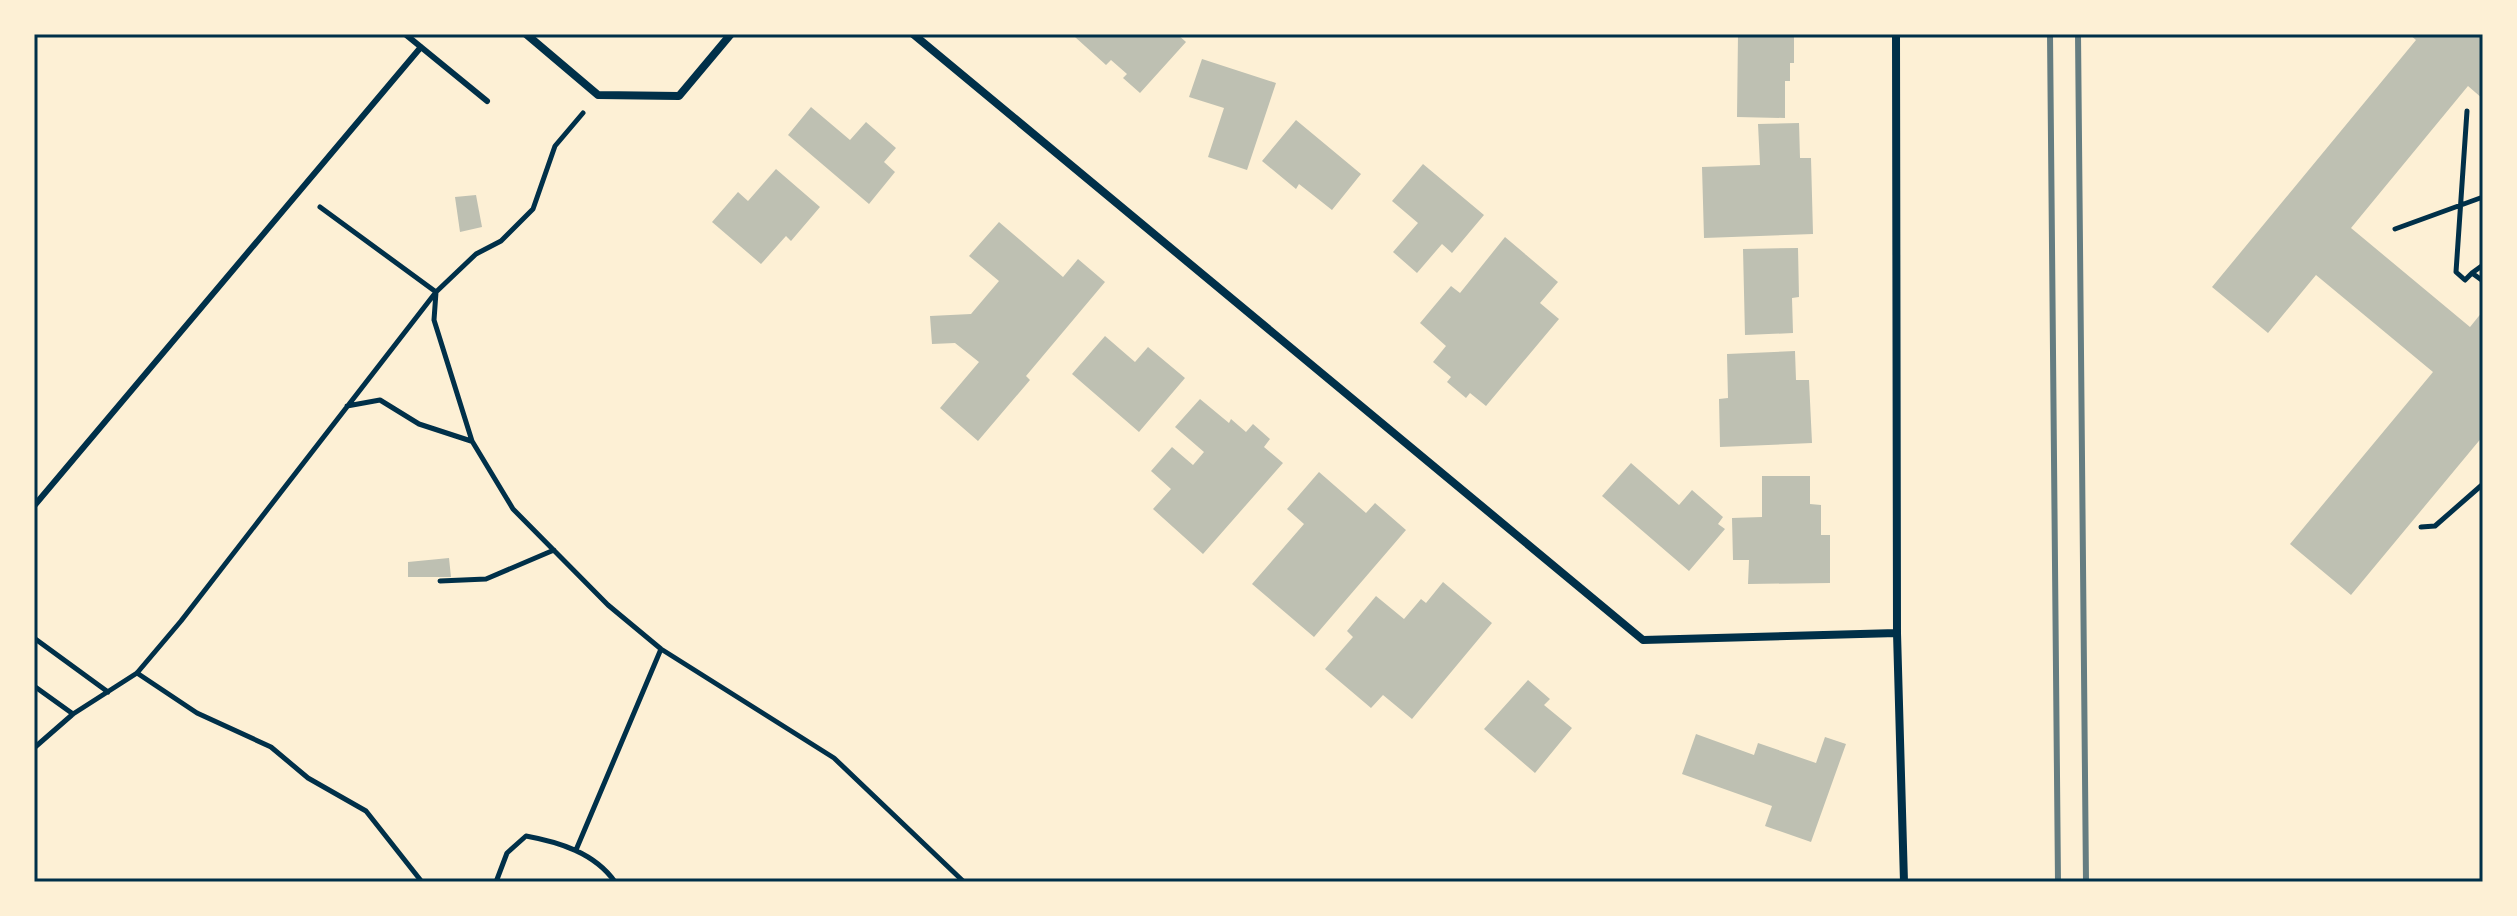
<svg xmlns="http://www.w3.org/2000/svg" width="2517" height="916" font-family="Lato,sans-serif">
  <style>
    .building { fill: #bec0b2 }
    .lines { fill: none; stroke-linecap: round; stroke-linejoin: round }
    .path { stroke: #003049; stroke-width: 5 }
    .service { stroke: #003049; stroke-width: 6 }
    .minor { stroke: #003049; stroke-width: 8 }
    .rail { stroke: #657d81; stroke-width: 6 }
    .neatline { fill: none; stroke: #003049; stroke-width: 3 }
  </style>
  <rect width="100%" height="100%" fill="#fdf0d5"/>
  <path class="building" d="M1078,34H1177L1186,42L1140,93L1123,78L1127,74L1111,60L1106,65L1075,37Z
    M1738,34H1794V63H1790V81H1785V118L1737,117Z
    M2409,34H2483V99L2468,86L2351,228L2470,327L2483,311V436L2351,595L2290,544L2433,372L2316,275L2268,333L2212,287L2416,40Z
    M1202,59L1276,83L1247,170L1208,157L1224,108L1189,97Z
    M811,107L850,140L866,122L896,148L884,162L895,172L869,204L788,135Z
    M1296,120L1361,174L1332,210L1299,184L1296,189L1262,161Z
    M1799,123L1800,158H1811L1813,234L1704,238L1702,167L1760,165L1758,124Z
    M1423,164L1484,215L1452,253L1442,244L1417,273L1393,252L1418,223L1392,201Z
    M776,169L820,207L791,241L786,236L761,264L712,222L738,192L748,201Z
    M476,195L482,227L460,232L455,197Z
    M999,222L1063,277L1078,259L1105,282L1026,376L1030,380L978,441L940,408L979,362L955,343L932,344L930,316L971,314L999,281L969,256Z
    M1505,237L1558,282L1540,303L1559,319L1486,406L1470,393L1466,398L1447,382L1451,377L1433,362L1446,346L1420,323L1451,286L1460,293Z
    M1798,248L1799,297L1792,298L1793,333L1745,335L1743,249Z
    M1105,336L1135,362L1148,347L1185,378L1139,432L1072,374Z
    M1795,351L1796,380H1809L1812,443L1720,447L1719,399L1728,398L1727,354Z
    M1200,399L1229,423L1231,419L1246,432L1253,424L1270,439L1264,447L1283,463L1203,554L1153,509L1171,489L1151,471L1172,447L1193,465L1204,452L1175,427Z
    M1631,463L1679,505L1692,490L1723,517L1718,524L1725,529L1689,571L1602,496Z
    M1319,472L1366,513L1375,503L1406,530L1314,637L1252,584L1304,524L1287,509Z
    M1762,476H1810V504L1821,505V535H1830V583L1748,584L1749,560H1733L1732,518L1762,517Z
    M449,558L451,577H408V562Z
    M1443,582L1492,623L1412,719L1383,695L1371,708L1325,669L1353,637L1347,631L1376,596L1404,619L1421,599L1426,603Z
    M1528,680L1550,699L1544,705L1572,728L1535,773L1484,729Z
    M1696,734L1754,755L1758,743L1816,763L1825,737L1846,744L1811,842L1765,826L1772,806L1682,774Z"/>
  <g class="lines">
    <path class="path" d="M2467,111L2456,272L2465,280L2472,273
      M320,207L436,292L434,320L472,441L513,509L608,605L661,649L834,758L964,882
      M2395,229L2483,197
      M2483,265L2472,273L2483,281
      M347,406L380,400L419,424L471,441
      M2421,527L2435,526L2483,484
      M440,581L486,579L554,550
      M34,638L108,692
      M137,673L197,713L271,747L308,778L366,811L422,882
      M34,686L73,714
      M34,748L73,714L137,673L181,621L436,292L476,254L501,241L533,209L555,146L583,113
      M576,850L661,649
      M496,882L507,853L526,836C559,842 595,853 615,882"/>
    <path class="service" d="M405,34L487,101
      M34,506L421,47"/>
    <path class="minor" d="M526,34L598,95L679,96L731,34
      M913,34L1643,640L1897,633
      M1896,34L1897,633L1904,882"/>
    <path class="rail" d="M2050,34L2058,882
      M2078,34L2086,882"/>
  </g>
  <rect width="2517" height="916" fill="none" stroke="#fdf0d5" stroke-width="72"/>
  <rect x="36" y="36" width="2445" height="844" class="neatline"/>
</svg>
